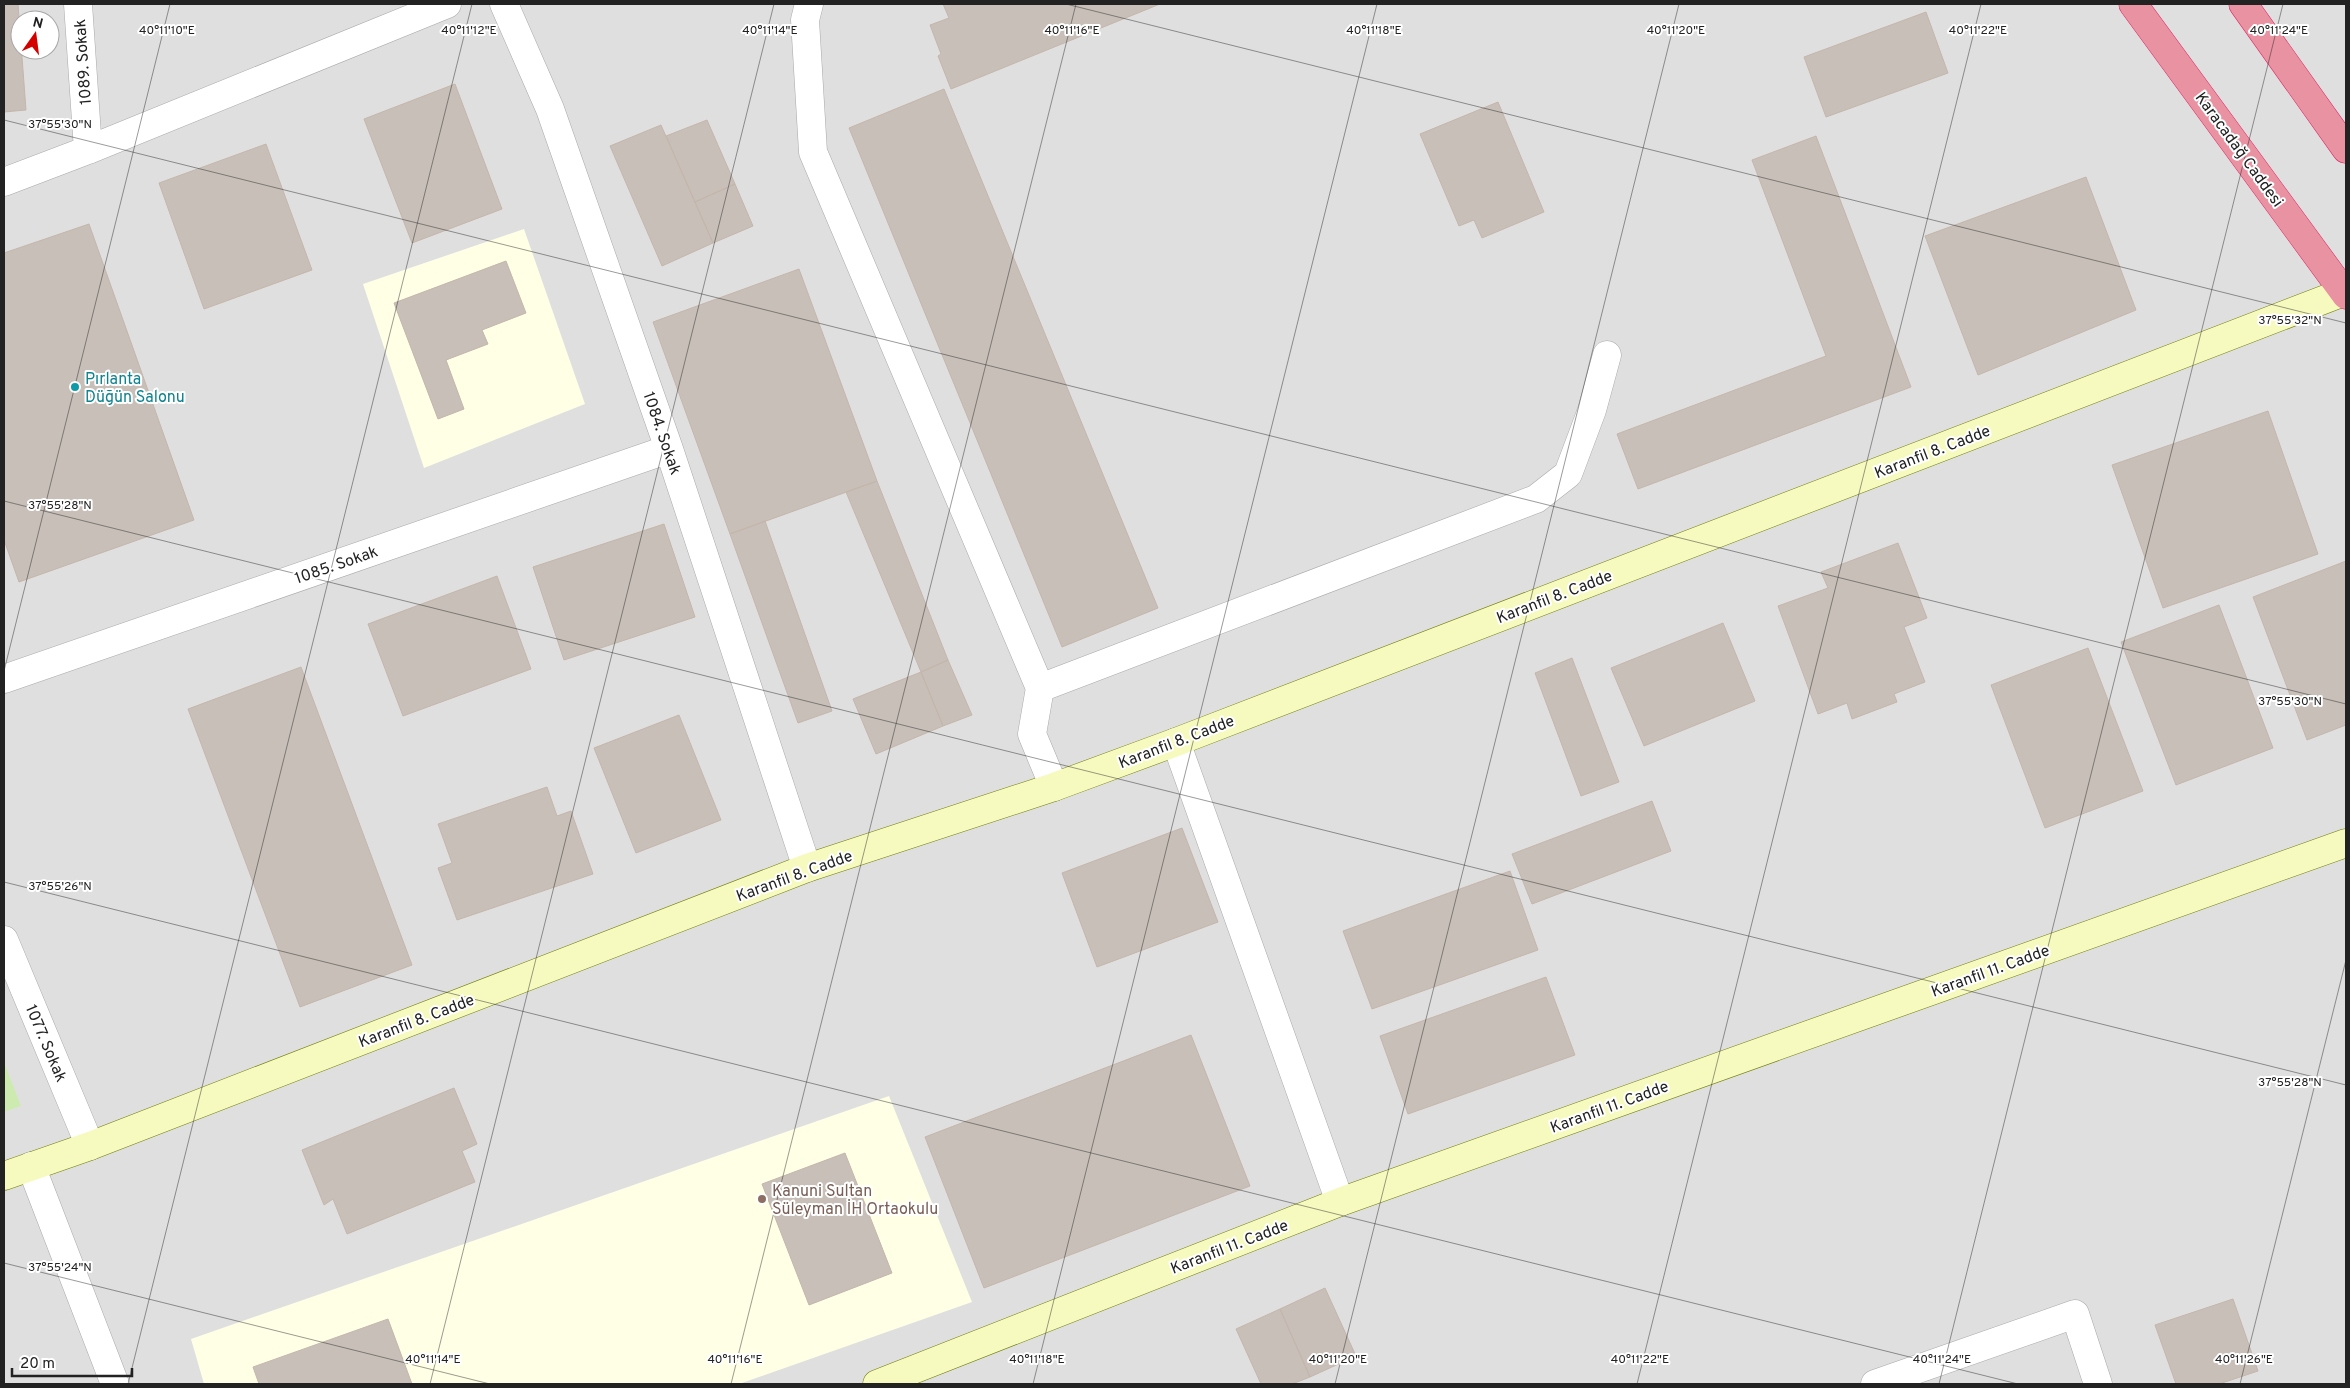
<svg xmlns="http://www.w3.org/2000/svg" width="2350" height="1388" font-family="Overpass,sans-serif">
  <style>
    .residential { fill: #e0dfdf; fill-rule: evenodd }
    .education { fill: #ffffe5 }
    .grass { fill: #cdebb0 }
    .building { fill: #c7bfb8; stroke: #c4b6ab }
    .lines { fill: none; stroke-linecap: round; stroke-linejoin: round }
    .street-casing { stroke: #a9a9a9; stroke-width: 29 }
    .secondary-casing { stroke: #707d05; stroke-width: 29 }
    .highway-casing { stroke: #dc2a67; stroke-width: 29 }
    .street { stroke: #fff; stroke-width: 28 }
    .secondary { stroke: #f7fabf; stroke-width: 28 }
    .highway { stroke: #e892a2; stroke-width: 28 }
    .ticks { fill: none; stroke: #222; stroke-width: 1; stroke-opacity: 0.45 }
    .culture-dot { fill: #0f9aa8; stroke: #fff; stroke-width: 2 }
    .education-dot { fill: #8d6e63; stroke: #fff; stroke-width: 2 }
    .labels { text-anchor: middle; stroke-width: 4; stroke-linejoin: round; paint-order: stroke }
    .street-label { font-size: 16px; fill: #222; stroke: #fff }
    .culture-label { font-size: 16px; fill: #0d838f; stroke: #fff; text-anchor: start }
    .education-label { font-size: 16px; fill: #785e54; stroke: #fff; text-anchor: start }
    .ticks-label { font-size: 12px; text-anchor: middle; fill: #222; stroke: #fff; stroke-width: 4; stroke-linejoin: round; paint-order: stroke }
  </style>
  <rect width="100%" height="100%" fill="#f2efe9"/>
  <path class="residential" d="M4,4H2346V1384H4ZM20,20H50V50H20Z"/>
  <path class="education" d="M524,229L585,404L424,468L363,284Z
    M889,1096L972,1302L739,1384H204L191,1339Z"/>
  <path class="grass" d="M4,1062L21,1106L4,1112Z"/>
  <path class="building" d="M4,4H18L26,110L4,112Z
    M943,4H1160L951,89L938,56L941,54L930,25L949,18Z
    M1926,12L1948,73L1826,117L1804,57Z
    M455,84L502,209L412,243L364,119Z
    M944,89L1158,608L1062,647L849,128Z
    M1498,102L1544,212L1482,238L1474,220L1459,226L1420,134Z
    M707,120L735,184L695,202L666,136Z
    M661,125L713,243L662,266L610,146Z
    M1816,136L1911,387L1638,489L1617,434L1826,356L1752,160Z
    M266,144L312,270L204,309L159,183Z
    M2086,177L2136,310L1978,375L1925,236Z
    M735,184L753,226L713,243L695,202Z
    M89,224L194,520L19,582L4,540V253Z
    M506,261L526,313L482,330L488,344L446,360L464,409L438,419L394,303Z
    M799,269L877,481L730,534L653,322Z
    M2268,411L2318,554L2163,608L2112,465Z
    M877,481L948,660L921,672L846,492Z
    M765,521L832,711L798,723L730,534Z
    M664,524L695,617L564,660L533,567Z
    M1898,543L1927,618L1904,627L1925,682L1894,694L1897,702L1852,719L1847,703L1818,714L1778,606L1828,588L1821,572Z
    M2346,561V725L2307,740L2253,597Z
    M497,576L531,669L403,716L368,624Z
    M2219,605L2273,748L2176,785L2121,642Z
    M1723,623L1755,701L1644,746L1611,668Z
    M2088,648L2143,791L2045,828L1991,685Z
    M1572,658L1619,782L1581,796L1535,673Z
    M948,660L972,715L943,726L921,672Z
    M301,667L412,965L300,1007L188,709Z
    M921,672L943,726L876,754L853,699Z
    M679,715L721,820L636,853L594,748Z
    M547,787L557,816L571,811L593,874L457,920L438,868L452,863L438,824Z
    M1652,801L1671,851L1532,904L1512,854Z
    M1182,828L1218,922L1097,967L1062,873Z
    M1510,871L1538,950L1372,1009L1343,931Z
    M1546,977L1575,1055L1408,1114L1380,1036Z
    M1191,1035L1250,1186L984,1288L925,1137Z
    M454,1088L477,1144L462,1151L475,1182L347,1234L333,1199L324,1205L302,1150Z
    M845,1153L892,1273L809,1305L762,1184Z
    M1325,1288L1356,1356L1310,1377L1280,1309Z
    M2233,1299L2258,1371L2219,1384H2176L2155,1325Z
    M1280,1309L1310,1377L1292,1384H1261L1236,1329Z
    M388,1319L412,1384H259L253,1367Z"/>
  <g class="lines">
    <g class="street-casing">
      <path id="street" d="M78,4L88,150
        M504,4L550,109L669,449L807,868
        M809,4L805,20L813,152L1040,688L1536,499L1568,474L1592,410L1607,355
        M4,182L88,150L447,4
        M4,679L669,449
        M1040,688L1032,734L1054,787
        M1176,742L1340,1202
        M4,940L90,1146
        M31,1166L115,1384
        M1875,1384L2075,1314L2098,1384"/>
    </g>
    <g class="secondary-casing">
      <path id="secondary" d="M4,1176L90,1146L807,868L1054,787L1176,742L2344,292
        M877,1384L1340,1202L2346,843"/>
    </g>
    <g class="highway-casing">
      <path id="highway" d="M2133,4L2346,295
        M2243,4L2346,149"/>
    </g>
    <use href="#street" class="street"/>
    <use href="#secondary" class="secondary"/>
    <use href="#highway" class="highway"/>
  </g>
  <path class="ticks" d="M1066,4L2346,323M4,120L2346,704M4,501L2346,1085M4,671L170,4M4,882L2018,1384M4,1263L490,1384M128,1384L472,4M430,1384L774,4M731,1384L1076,4M1033,1384L1377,4M1335,1384L1679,4M1637,1384L1981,4M1939,1384L2283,4M2240,1384L2346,960"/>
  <circle class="culture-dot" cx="75" cy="387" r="5"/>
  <circle class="education-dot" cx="762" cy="1199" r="5"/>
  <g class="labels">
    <g class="street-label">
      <text transform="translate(82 62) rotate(-94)" y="6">1089. Sokak</text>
      <text transform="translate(2240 149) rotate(54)" y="6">Karacadağ Caddesi</text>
      <text transform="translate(663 433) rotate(71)" y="6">1084. Sokak</text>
      <text transform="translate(1932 451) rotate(-21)" y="6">Karanfil 8. Cadde</text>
      <text transform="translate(336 564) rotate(-19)" y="6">1085. Sokak</text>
      <text transform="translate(1554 596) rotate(-21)" y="6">Karanfil 8. Cadde</text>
      <text transform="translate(1176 741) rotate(-21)" y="6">Karanfil 8. Cadde</text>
      <text transform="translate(794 875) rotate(-20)" y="6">Karanfil 8. Cadde</text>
      <text transform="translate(1990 970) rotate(-20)" y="6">Karanfil 11. Cadde</text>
      <text transform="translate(416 1020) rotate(-21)" y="6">Karanfil 8. Cadde</text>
      <text transform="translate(47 1043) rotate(67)" y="6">1077. Sokak</text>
      <text transform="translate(1609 1106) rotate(-20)" y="6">Karanfil 11. Cadde</text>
      <text transform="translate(1229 1246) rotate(-21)" y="6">Karanfil 11. Cadde</text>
    </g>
    <g class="culture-label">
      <text x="85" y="384">Pırlanta<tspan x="85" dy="18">Düğün Salonu</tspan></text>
    </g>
    <g class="education-label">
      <text x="772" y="1196">Kanuni Sultan<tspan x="772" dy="18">Süleyman İH Ortaokulu</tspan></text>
    </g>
  </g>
  <g class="ticks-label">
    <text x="167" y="34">40°11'10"E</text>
    <text x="469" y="34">40°11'12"E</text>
    <text x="770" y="34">40°11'14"E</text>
    <text x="1072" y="34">40°11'16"E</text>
    <text x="1374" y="34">40°11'18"E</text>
    <text x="1676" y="34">40°11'20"E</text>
    <text x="1978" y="34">40°11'22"E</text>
    <text x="2279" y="34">40°11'24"E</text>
    <text x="60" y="128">37°55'30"N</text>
    <text x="2290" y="324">37°55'32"N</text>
    <text x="60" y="509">37°55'28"N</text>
    <text x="2290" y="705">37°55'30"N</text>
    <text x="60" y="890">37°55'26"N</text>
    <text x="2290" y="1086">37°55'28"N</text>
    <text x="60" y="1271">37°55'24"N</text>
    <text x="433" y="1363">40°11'14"E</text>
    <text x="735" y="1363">40°11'16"E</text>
    <text x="1037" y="1363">40°11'18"E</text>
    <text x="1338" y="1363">40°11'20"E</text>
    <text x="1640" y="1363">40°11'22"E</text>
    <text x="1942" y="1363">40°11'24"E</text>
    <text x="2244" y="1363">40°11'26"E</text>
  </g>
  <rect width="2350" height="1388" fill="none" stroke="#222222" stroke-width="10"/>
  <g transform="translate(35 35) rotate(14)"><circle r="24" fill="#ffffff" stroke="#a7a7a7"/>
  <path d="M0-4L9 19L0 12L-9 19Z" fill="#d40000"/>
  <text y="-8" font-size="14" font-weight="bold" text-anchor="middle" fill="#222222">N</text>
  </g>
  <path d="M12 1368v8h120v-8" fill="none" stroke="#222222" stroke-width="2.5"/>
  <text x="20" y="1368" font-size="15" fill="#222222" stroke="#ffffff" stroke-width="4" paint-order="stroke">20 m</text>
</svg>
